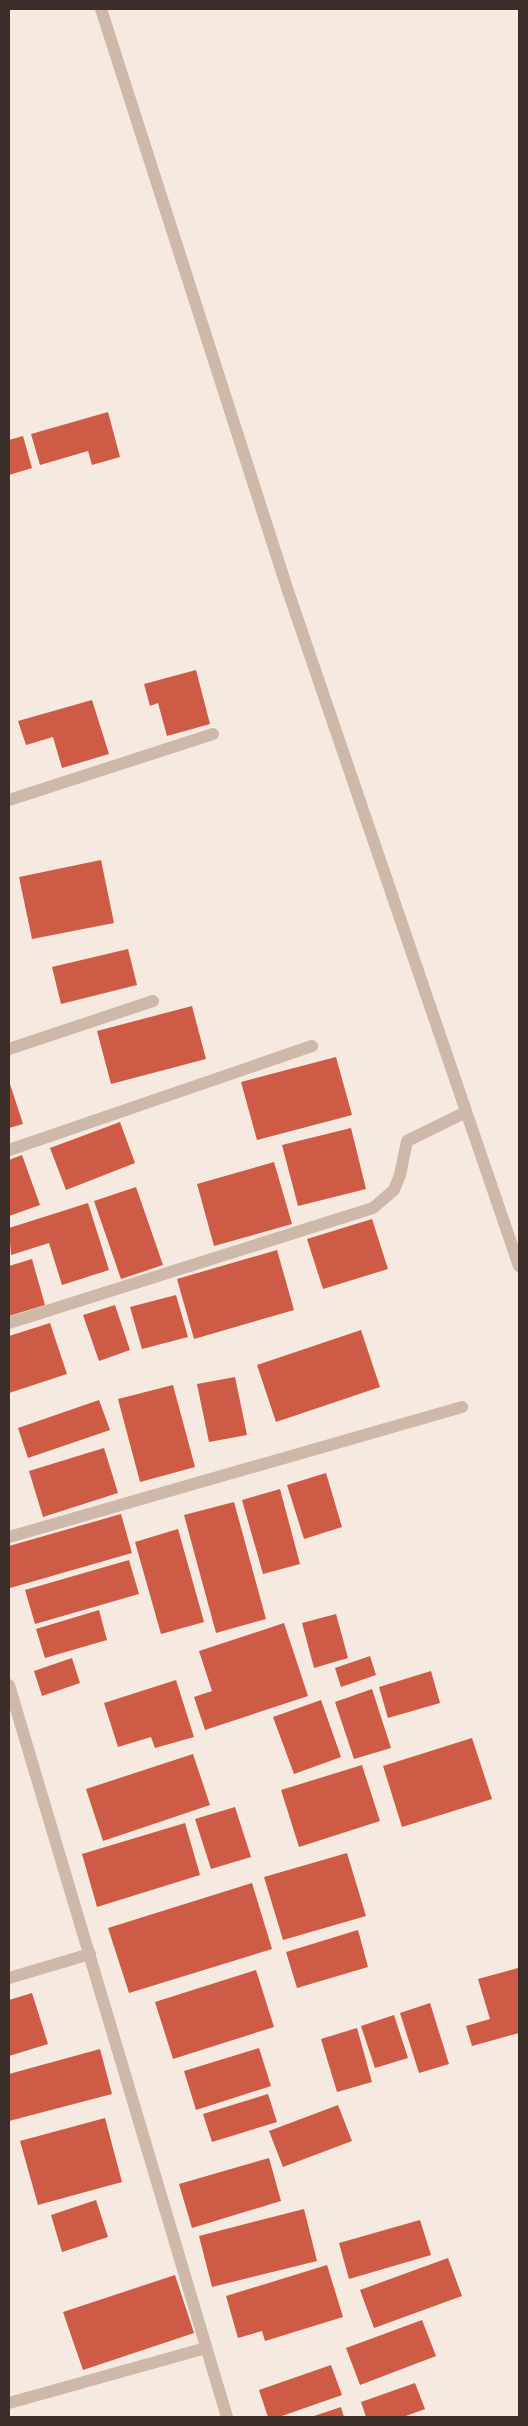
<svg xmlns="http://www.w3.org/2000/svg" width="528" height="2426" font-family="'Work Sans',sans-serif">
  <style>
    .building { fill: #cd5b45 }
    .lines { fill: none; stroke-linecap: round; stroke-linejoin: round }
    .minor { stroke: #ceb8aa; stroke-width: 12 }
  </style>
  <rect width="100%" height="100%" fill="#f5e9e0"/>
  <path class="building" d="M108,412L120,457L92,465L88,451L40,465L31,434Z
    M23,436L32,468L9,475V440Z
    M196,670L210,724L167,736L158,703L150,706L144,684Z
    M92,700L109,754L62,768L53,737L26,745L18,721Z
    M101,860L114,923L32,939L19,877Z
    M128,949L137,985L61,1004L52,967Z
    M192,1006L206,1059L111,1084L97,1031Z
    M336,1057L352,1115L257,1140L241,1082Z
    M9,1081L23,1124L9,1128Z
    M120,1122L135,1163L66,1190L50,1148Z
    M351,1128L366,1189L298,1206L282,1145Z
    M22,1155L40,1205L9,1216V1160Z
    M274,1162L292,1224L214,1246L197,1184Z
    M136,1187L163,1265L121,1279L94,1201Z
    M88,1203L109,1270L62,1285L49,1243L11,1255L9,1228Z
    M372,1219L388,1269L323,1289L307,1239Z
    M277,1250L294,1310L194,1339L177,1279Z
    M32,1259L45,1305L9,1316V1266Z
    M176,1295L188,1337L142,1349L130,1307Z
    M115,1305L130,1350L99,1361L83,1315Z
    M50,1323L67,1374L9,1393V1336Z
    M361,1330L380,1387L276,1422L257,1365Z
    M235,1377L247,1435L209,1442L197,1384Z
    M173,1385L195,1467L140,1482L118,1399Z
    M99,1400L110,1430L28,1458L18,1428Z
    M104,1448L118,1493L43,1517L29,1471Z
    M326,1473L342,1527L304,1539L287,1485Z
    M280,1489L300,1564L263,1574L242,1500Z
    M234,1502L266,1619L216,1633L184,1515Z
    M121,1514L132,1553L10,1588L9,1546Z
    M178,1529L204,1622L161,1634L135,1542Z
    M129,1560L139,1594L35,1624L25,1590Z
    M99,1610L107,1640L45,1658L36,1629Z
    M336,1614L348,1658L314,1668L302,1623Z
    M284,1623L308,1696L205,1730L194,1697L212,1691L199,1651Z
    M370,1656L376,1675L341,1687L335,1668Z
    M72,1658L80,1683L42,1696L34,1671Z
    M431,1671L440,1703L388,1718L379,1687Z
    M176,1680L194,1737L155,1748L151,1737L118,1747L104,1703Z
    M372,1689L391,1748L354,1759L335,1702Z
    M321,1700L341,1757L294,1774L273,1717Z
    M472,1738L492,1799L402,1827L383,1766Z
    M193,1754L210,1805L103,1841L86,1789Z
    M362,1765L380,1821L299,1847L281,1790Z
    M235,1807L251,1857L211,1869L195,1819Z
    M185,1823L200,1875L97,1907L82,1854Z
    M347,1853L366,1916L283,1940L264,1877Z
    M252,1883L272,1949L129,1993L108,1928Z
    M358,1930L368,1967L297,1988L286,1952Z
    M518,1968L519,2033L472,2046L466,2026L490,2019L478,1979Z
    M256,1970L274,2027L173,2059L155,2002Z
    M32,1993L48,2044L9,2056V2000Z
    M430,2003L449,2064L419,2073L400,2013Z
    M394,2015L408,2058L375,2068L361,2026Z
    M357,2028L372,2082L337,2092L321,2039Z
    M259,2048L271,2086L196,2110L184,2071Z
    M100,2049L112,2094L9,2121V2074Z
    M268,2094L277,2122L212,2142L203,2114Z
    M338,2105L352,2141L283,2167L269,2131Z
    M105,2118L122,2182L38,2205L20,2141Z
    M269,2158L281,2201L192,2228L179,2184Z
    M96,2200L108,2237L62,2252L51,2215Z
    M304,2209L317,2261L212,2287L199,2236Z
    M420,2220L431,2255L349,2279L339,2243Z
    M448,2258L462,2296L374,2328L360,2290Z
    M327,2265L343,2317L265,2341L262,2331L238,2338L226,2296Z
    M175,2275L194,2333L83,2370L63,2312Z
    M422,2320L436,2356L360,2385L346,2348Z
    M331,2365L342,2395L279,2417H268L259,2390Z
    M415,2383L425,2409L403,2417H366L361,2402Z
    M341,2407L344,2417H311Z"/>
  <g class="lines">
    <path class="minor" d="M101,9L287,588L519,1266
      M9,800L213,734
      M9,1049L153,1001
      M9,1150L312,1046
      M9,1323L373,1208L394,1190L400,1175L407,1141L466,1112
      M9,1537L462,1407
      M9,1685L227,2417
      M9,1978L90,1954
      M9,2403L206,2348"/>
  </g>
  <rect width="528" height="2426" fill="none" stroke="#3b2e2a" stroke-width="20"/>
</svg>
